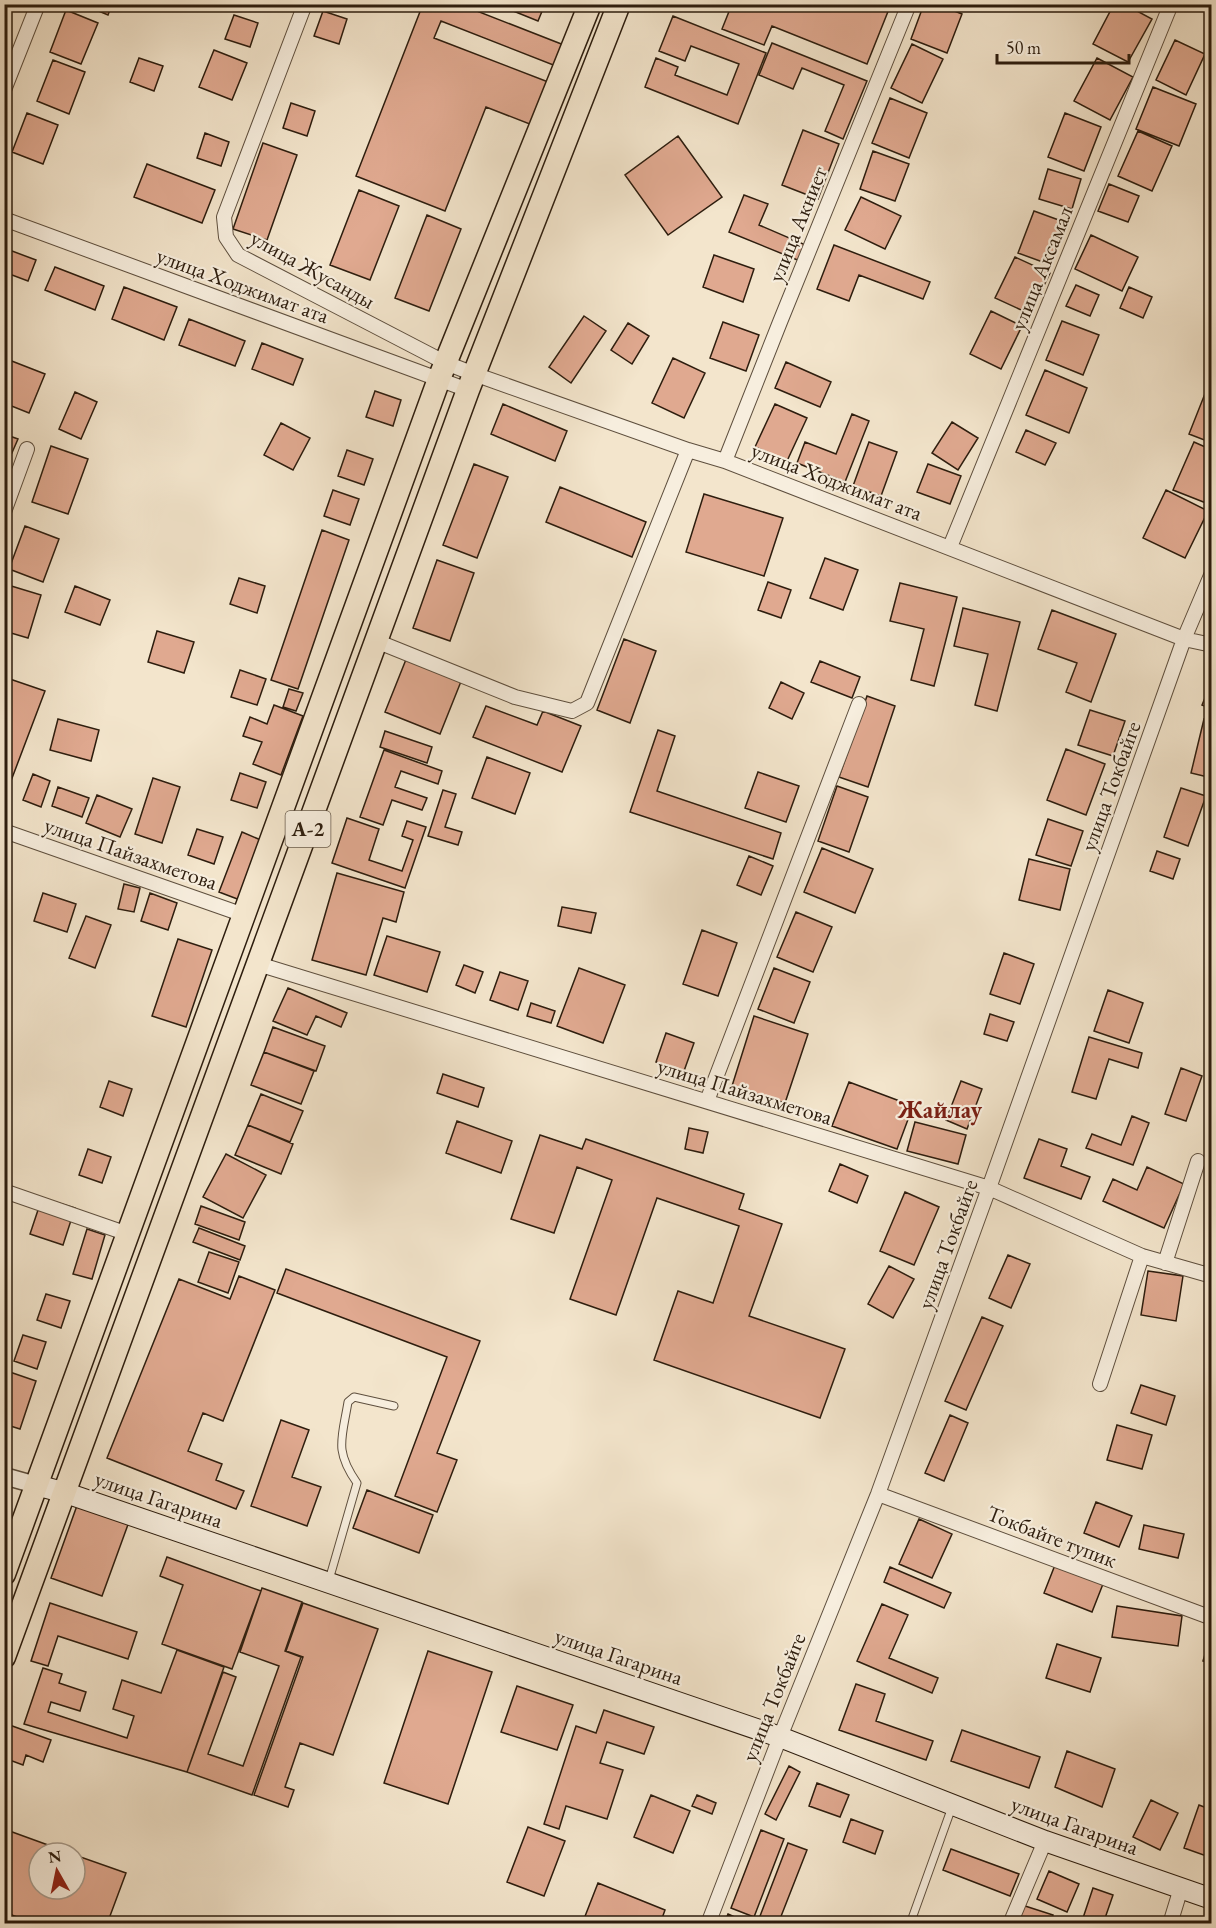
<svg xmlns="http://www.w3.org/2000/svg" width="1216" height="1928" font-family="'EB Garamond',serif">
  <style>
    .building { fill: #e0a990; stroke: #2d1d0e; stroke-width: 1.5 }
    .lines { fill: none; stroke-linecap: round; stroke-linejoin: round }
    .service-casing { stroke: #5e4f3e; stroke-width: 9 }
    .minor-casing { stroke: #5e4f3e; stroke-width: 16 }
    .tertiary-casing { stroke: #5e4f3e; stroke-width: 19 }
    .secondary-casing { stroke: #2d1d0e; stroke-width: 22 }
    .trunk-casing { stroke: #2d1d0e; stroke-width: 25 }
    .service { stroke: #f7eede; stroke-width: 7 }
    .minor { stroke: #f7eede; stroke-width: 14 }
    .tertiary { stroke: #f7eede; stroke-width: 16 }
    .secondary { stroke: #f7eede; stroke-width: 20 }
    .trunk { stroke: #f3e5cc; stroke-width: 22 }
    .labels { text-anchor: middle; stroke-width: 4.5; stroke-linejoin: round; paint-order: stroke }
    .shield { fill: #f7eede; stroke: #6a5c4c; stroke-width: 1.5 }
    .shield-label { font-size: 21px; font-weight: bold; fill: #2d1d0e }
    .street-label { font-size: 22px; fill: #2d1d0e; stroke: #f7eede }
    .neighbourhood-label { font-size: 24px; font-weight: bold; fill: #7a1f14; stroke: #f7eede }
  </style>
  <rect width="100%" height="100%" fill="#f3e5cc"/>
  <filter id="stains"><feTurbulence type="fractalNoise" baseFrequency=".00333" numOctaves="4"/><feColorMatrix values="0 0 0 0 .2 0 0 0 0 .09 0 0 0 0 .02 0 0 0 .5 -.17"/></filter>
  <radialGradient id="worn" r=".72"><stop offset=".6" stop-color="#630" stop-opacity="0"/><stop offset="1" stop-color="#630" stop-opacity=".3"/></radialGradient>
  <path class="building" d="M82,4H112L108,15Z
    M423,4H459L569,47L561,68L441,21L434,38L556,85L540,128L486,107L445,211L356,176Z
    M496,4H545L538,21Z
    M732,4H891L867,64L772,26L764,45L722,29Z
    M924,4H937L962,14L947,53L911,39Z
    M1114,4H1124L1152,19L1128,62L1093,44Z
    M66,10L98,23L81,64L50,52Z
    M323,11L347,19L339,44L314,36Z
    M234,15L258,23L250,47L225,39Z
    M673,16L766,53L738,124L645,87L656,58L678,67L675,75L727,95L739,64L691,46L685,61L659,51Z
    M1175,40L1205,54L1186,95L1156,80Z
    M772,43L867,81L843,139L825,131L844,85L802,68L793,89L759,75Z
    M912,44L943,59L922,103L891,88Z
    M214,50L247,63L232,100L199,87Z
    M139,58L163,66L154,91L130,82Z
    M1097,58L1133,77L1110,120L1074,101Z
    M53,60L85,72L69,114L37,101Z
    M1153,87L1196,104L1179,146L1136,129Z
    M890,98L927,113L909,158L872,143Z
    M291,103L315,111L307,136L283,128Z
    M27,113L58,125L43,164L12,152Z
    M1065,113L1101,127L1084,171L1048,157Z
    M803,130L839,144L818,199L782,185Z
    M1138,131L1172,146L1152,191L1118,176Z
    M205,133L229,142L221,166L197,158Z
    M678,136L722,197L668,235L625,175Z
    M263,143L297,155L267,240L233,229Z
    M873,151L909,164L895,201L860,189Z
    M147,164L215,190L202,223L134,197Z
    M1048,169L1081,179L1072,209L1039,199Z
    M1109,184L1139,196L1128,222L1098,211Z
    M359,190L399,206L370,280L330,265Z
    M744,195L768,204L759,225L808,246L800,261L729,232Z
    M861,197L901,216L885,249L845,230Z
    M1034,211L1067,223L1051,265L1018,253Z
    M427,215L461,229L429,311L395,298Z
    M1091,235L1138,257L1122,291L1075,269Z
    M834,245L930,282L923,299L859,275L849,301L817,289Z
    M4,248L36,260L28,281L4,272Z
    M714,255L754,269L743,302L703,287Z
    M1015,257L1050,273L1030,314L995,298Z
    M55,267L104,286L95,310L45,290Z
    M1076,285L1099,295L1090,316L1066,306Z
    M124,287L177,307L164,340L112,319Z
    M1129,287L1152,297L1143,318L1120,308Z
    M991,311L1022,326L1001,369L970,354Z
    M584,316L606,331L571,383L549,367Z
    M189,319L245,341L235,366L179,345Z
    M1062,321L1099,335L1083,375L1046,360Z
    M723,322L759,335L746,371L710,358Z
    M628,323L649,336L632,364L611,350Z
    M262,343L303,359L293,385L252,369Z
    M4,358L45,374L29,413L4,403Z
    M673,358L705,373L684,418L652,403Z
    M786,362L831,382L820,407L775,388Z
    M1045,370L1087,388L1069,433L1026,415Z
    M1212,376V443L1189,434Z
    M375,391L401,400L393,426L366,417Z
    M75,392L97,402L81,439L59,429Z
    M503,404L567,431L555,461L491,434Z
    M775,404L807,418L787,461L755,447Z
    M852,414L869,421L845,482L797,463L805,442L836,454Z
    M952,422L978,438L958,470L932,453Z
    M281,423L310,438L293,470L264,455Z
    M1026,430L1056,443L1045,465L1016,452Z
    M4,434L18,439L4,471Z
    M869,442L897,452L881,496L853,486Z
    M1194,442L1212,450V490L1206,503L1173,490Z
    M51,446L88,459L68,514L32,502Z
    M347,450L373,459L364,485L338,476Z
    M474,464L508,477L477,558L443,545Z
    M928,464L961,476L950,504L917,492Z
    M560,487L646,522L632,557L546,522Z
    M333,490L359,499L350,525L324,516Z
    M1166,490L1208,511L1185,558L1143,538Z
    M704,494L783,518L764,576L686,552Z
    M25,526L59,539L43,582L9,569Z
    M322,530L349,540L298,689L271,680Z
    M825,558L858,570L843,610L810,598Z
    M437,560L474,573L450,641L413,628Z
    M239,578L265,586L257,613L230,604Z
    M768,582L791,590L781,618L758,610Z
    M900,583L957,597L934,686L911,680L924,629L890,621Z
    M8,585L41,595L28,638L4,631V597Z
    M75,586L110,600L100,625L65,612Z
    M963,608L1020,622L997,711L975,705L988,654L954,646Z
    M1052,610L1116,634L1091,702L1066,692L1077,663L1038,649Z
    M157,631L194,642L184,673L148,662Z
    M624,639L656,651L630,723L597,710Z
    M407,657L462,679L440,734L385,712Z
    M820,661L860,677L852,698L811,682Z
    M240,670L266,679L257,705L231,697Z
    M4,677L45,691L6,794H4Z
    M1212,681V709L1202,705Z
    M781,682L804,693L792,719L769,708Z
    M289,689L303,693L296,711L283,707Z
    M867,696L895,706L868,787L839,777Z
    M274,705L303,716L281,775L253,764L262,742L243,736L250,717L267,724Z
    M486,706L537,725L543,711L581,726L562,772L473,737Z
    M1090,710L1125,721L1113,756L1078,745Z
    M58,719L99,730L91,761L50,750Z
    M1204,719L1212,721V778L1191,773Z
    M658,730L675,736L657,791L781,833L773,859L630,812Z
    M385,731L432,747L427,763L380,747Z
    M1066,749L1105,764L1086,815L1047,800Z
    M384,750L442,771L438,784L401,771L395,787L427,798L422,810L392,800L383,825L360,817Z
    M487,757L530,773L515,814L472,798Z
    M758,772L799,786L786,822L745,808Z
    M240,773L266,782L257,808L231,800Z
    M33,774L50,781L41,807L23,800Z
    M153,778L180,787L162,843L135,834Z
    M837,786L868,797L849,852L818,841Z
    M58,787L89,798L82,817L52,806Z
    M1181,788L1206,796L1188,846L1164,837Z
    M443,790L456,794L445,827L462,832L458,845L428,836Z
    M97,795L132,809L120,837L86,823Z
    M347,818L379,829L369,860L402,871L413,840L402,836L407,821L426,827L405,888L332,863Z
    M1048,819L1083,831L1071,866L1036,855Z
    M197,829L223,837L214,864L188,855Z
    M242,832L263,841L240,900L219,892Z
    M822,848L873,869L855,913L804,892Z
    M1157,851L1180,859L1173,879L1150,871Z
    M749,856L773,866L761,895L737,885Z
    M1029,859L1070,869L1060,910L1019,900Z
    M337,873L404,892L396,922L383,918L366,975L312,960Z
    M124,884L140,888L134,912L118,909Z
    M43,893L76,904L67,932L34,921Z
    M150,893L177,903L168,930L141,921Z
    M562,907L596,913L591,933L558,926Z
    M796,912L832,927L813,972L777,957Z
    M86,916L111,925L95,968L69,958Z
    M702,930L737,943L718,996L683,984Z
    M387,936L440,952L427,992L374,975Z
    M178,939L212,950L186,1027L152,1016Z
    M1004,953L1034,964L1020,1004L990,994Z
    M464,965L483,972L475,993L456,985Z
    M579,968L625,985L603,1043L557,1026Z
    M774,968L810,982L794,1023L758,1009Z
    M500,972L528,981L518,1010L490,1000Z
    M288,988L347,1013L341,1027L316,1016L307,1035L273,1021Z
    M1108,990L1143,1003L1129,1043L1094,1031Z
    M531,1003L555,1011L551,1023L527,1016Z
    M990,1014L1014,1022L1007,1041L984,1034Z
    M754,1016L808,1034L785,1103L732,1086Z
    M273,1027L325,1046L316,1071L264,1052Z
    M666,1033L694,1043L684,1071L656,1062Z
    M1089,1037L1142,1053L1138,1068L1109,1059L1096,1099L1072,1092Z
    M264,1052L314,1071L301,1104L251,1085Z
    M1181,1068L1202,1076L1186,1121L1165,1114Z
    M443,1074L484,1088L478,1107L437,1093Z
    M109,1081L132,1089L123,1116L100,1107Z
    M961,1081L982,1089L967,1129L946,1120Z
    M849,1082L913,1106L897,1149L832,1126Z
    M261,1094L303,1111L290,1142L248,1125Z
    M1132,1116L1149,1123L1133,1165L1086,1148L1092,1134L1121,1145Z
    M457,1121L512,1141L501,1173L446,1153Z
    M915,1122L966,1135L958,1164L907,1151Z
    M248,1125L293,1144L281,1174L235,1155Z
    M689,1128L708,1132L703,1153L685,1149Z
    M540,1135L582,1149L586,1139L744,1194L739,1209L782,1224L749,1316L845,1349L820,1418L654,1360L678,1291L713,1303L739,1226L657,1198L616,1315L570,1299L612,1180L577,1167L554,1233L511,1219Z
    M1039,1139L1067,1149L1061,1166L1090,1177L1081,1199L1024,1178Z
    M88,1149L111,1157L102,1183L79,1175Z
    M226,1154L266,1175L243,1218L203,1197Z
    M840,1164L868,1176L857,1203L829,1191Z
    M1147,1167L1184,1184L1164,1228L1103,1201L1113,1179L1137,1190Z
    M905,1192L939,1207L914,1265L880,1251Z
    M42,1198L75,1208L63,1245L30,1234Z
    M201,1206L245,1222L239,1240L195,1224Z
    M199,1228L245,1246L240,1260L193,1242Z
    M87,1229L105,1235L92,1279L73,1274Z
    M209,1252L239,1262L228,1293L198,1282Z
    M1008,1255L1030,1264L1011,1308L989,1298Z
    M889,1266L914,1279L893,1318L868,1304Z
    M286,1269L480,1341L437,1453L457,1460L437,1512L395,1496L447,1357L277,1293Z
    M1148,1271L1183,1276L1176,1321L1141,1315Z
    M239,1276L275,1290L223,1421L203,1413L188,1451L222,1464L216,1480L244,1491L236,1509L107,1458L179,1279L230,1299Z
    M46,1294L70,1301L61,1328L37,1320Z
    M982,1317L1003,1326L966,1410L945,1401Z
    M23,1335L46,1342L37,1369L14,1361Z
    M4,1370L36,1381L20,1429L4,1424Z
    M1141,1385L1175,1396L1166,1425L1131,1413Z
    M950,1415L968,1423L944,1481L925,1473Z
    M281,1420L309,1430L292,1477L321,1487L307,1526L251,1506Z
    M1117,1425L1152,1435L1142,1469L1107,1460Z
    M367,1490L433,1515L419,1553L353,1528Z
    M79,1500L130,1519L102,1596L51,1578Z
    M1096,1502L1132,1516L1119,1547L1084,1533Z
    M919,1519L952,1534L932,1578L899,1564Z
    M1144,1525L1184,1534L1178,1558L1139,1549Z
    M167,1557L261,1591L232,1669L162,1644L183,1585L160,1576Z
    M1055,1565L1103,1584L1092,1612L1044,1593Z
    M890,1567L951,1593L944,1608L884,1582Z
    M262,1588L302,1602L285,1651L301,1657L252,1795L187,1772L223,1672L236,1677L208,1754L243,1766L279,1666L240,1652Z
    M50,1603L137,1632L128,1659L58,1636L48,1666L31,1661Z
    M303,1603L378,1629L333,1755L300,1743L285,1787L294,1790L288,1807L254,1795L303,1657L286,1651Z
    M882,1604L908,1615L889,1658L938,1678L932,1693L857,1661Z
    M1117,1606L1182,1616L1178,1646L1112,1637Z
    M1212,1631V1664L1203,1661Z
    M1057,1644L1101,1658L1090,1692L1046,1678Z
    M177,1650L224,1667L187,1772L24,1724L43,1668L62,1674L59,1683L86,1692L80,1711L51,1702L48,1712L127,1738L134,1716L113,1709L122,1680L161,1693Z
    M428,1651L492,1672L448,1804L384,1783Z
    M856,1684L885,1694L876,1721L933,1741L926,1760L839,1730Z
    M517,1686L573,1705L557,1750L501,1732Z
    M604,1710L654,1727L644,1754L607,1742L600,1763L623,1770L607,1819L566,1806L559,1829L544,1824L576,1726L596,1733Z
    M4,1723L51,1740L43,1762L26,1755L23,1765L4,1758Z
    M962,1730L1040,1757L1029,1788L951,1761Z
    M1067,1751L1115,1769L1102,1807L1055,1787Z
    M789,1766L800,1772L776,1820L765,1814Z
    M817,1783L849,1795L840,1817L809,1806Z
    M651,1795L690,1811L673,1853L634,1837Z
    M697,1795L716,1803L712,1814L692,1806Z
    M1151,1800L1178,1813L1160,1850L1133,1837Z
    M1199,1805L1212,1810V1858L1184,1848Z
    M851,1819L883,1831L875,1854L843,1842Z
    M528,1827L565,1841L544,1896L507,1882Z
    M4,1829L70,1853H39V1889H75V1855L126,1873L107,1924H35L4,1912Z
    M761,1830L784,1839L754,1917L731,1908Z
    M788,1843L807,1850L778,1924H757Z
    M951,1849L1019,1874L1010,1896L943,1870Z
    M1049,1871L1079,1884L1067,1912L1037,1899Z
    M598,1883L665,1910L660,1924H582Z
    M1093,1888L1113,1895L1103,1924H1081Z
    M1022,1905L1053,1915L1050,1924H1016Z
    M4,1914L30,1924H4Z
    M728,1914L750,1924H724Z"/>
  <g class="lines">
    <g class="service-casing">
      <path id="service" d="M329,1580L357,1483C334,1450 342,1439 348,1402L354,1397L394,1406
        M910,1924L952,1807"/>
    </g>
    <g class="minor-casing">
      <path id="minor" d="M305,4L224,217L226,237L238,255L446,363L474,374L688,450L725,461L1184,639L1212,645
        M4,90L38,4
        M4,219L468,390
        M725,461L780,322L909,4
        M4,512L27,449
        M950,547L1171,4
        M376,641L515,697L572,711L587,703L688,450
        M4,831L244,915
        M258,964L989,1188L1142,1256L1212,1276
        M707,1101L859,704
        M4,1191L128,1234
        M1165,1263L1198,1161
        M1100,1384L1142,1256
        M878,1494L1212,1618
        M708,1924L780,1737L878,1494L989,1188L1184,639L1212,573
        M1010,1924L1045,1841
        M1170,1924L1181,1888"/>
    </g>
    <g class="tertiary-casing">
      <path id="tertiary" d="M4,1476L36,1485"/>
    </g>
    <g class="secondary-casing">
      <path id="secondary" d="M36,1485L66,1493L780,1737L1045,1841L1212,1899"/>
    </g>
    <g class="trunk-casing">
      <path id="trunk" d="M4,1574L439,379L590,4
        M4,1657L468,390L619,4"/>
    </g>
    <use href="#service" class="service"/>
    <use href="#minor" class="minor"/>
    <use href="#tertiary" class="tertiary"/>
    <use href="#secondary" class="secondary"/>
    <use href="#trunk" class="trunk"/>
  </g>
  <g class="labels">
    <rect class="shield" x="285.5" y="811" width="45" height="36" rx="4.5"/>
    <g class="shield-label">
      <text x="308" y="836">A-2</text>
    </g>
    <g class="street-label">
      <text transform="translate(797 224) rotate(-68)" y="8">улица Акниет</text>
      <text transform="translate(1041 268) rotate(-68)" y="8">улица Аксамал</text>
      <text transform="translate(313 269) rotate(29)" y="8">улица Жусанды</text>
      <text transform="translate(243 285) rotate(20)" y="8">улица Ходжимат ата</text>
      <text transform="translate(837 481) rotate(21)" y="8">улица Ходжимат ата</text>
      <text transform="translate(1110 786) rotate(-70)" y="8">улица Токбайге</text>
      <text transform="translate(131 853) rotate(19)" y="8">улица Пайзахметова</text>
      <text transform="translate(745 1091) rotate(17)" y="8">улица Пайзахметова</text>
      <text transform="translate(947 1244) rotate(-70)" y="8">улица Токбайге</text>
      <text transform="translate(159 1499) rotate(19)" y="8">улица Гагарина</text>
      <text transform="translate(1052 1536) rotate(21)" y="8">Токбайге тупик</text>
      <text transform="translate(619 1656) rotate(19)" y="8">улица Гагарина</text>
      <text transform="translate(773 1697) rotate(-68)" y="8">улица Токбайге</text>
      <text transform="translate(1075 1825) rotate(20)" y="8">улица Гагарина</text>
    </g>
    <g class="neighbourhood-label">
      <text x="940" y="1118">Жайлау</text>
    </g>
  </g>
  <rect width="1216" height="1928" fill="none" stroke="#f3e5cc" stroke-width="24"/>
  <rect x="6" y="6" width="1204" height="1916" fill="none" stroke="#2d1d0e" stroke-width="3"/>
  <rect x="12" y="12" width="1192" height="1904" fill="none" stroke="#2d1d0e" stroke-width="1.5"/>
  <g transform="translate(57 1871) rotate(351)"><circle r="28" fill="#f7eede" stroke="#a69a8b" stroke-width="1.5"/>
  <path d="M0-4.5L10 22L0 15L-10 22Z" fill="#8f2418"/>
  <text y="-9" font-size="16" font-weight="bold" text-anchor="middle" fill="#2d1d0e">N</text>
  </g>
  <path d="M997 54v9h132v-9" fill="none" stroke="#2d1d0e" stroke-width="3"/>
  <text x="1006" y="54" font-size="18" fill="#2d1d0e" stroke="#f7eede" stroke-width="4.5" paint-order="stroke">50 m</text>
  <rect width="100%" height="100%" filter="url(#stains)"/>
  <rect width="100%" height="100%" fill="url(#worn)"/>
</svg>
